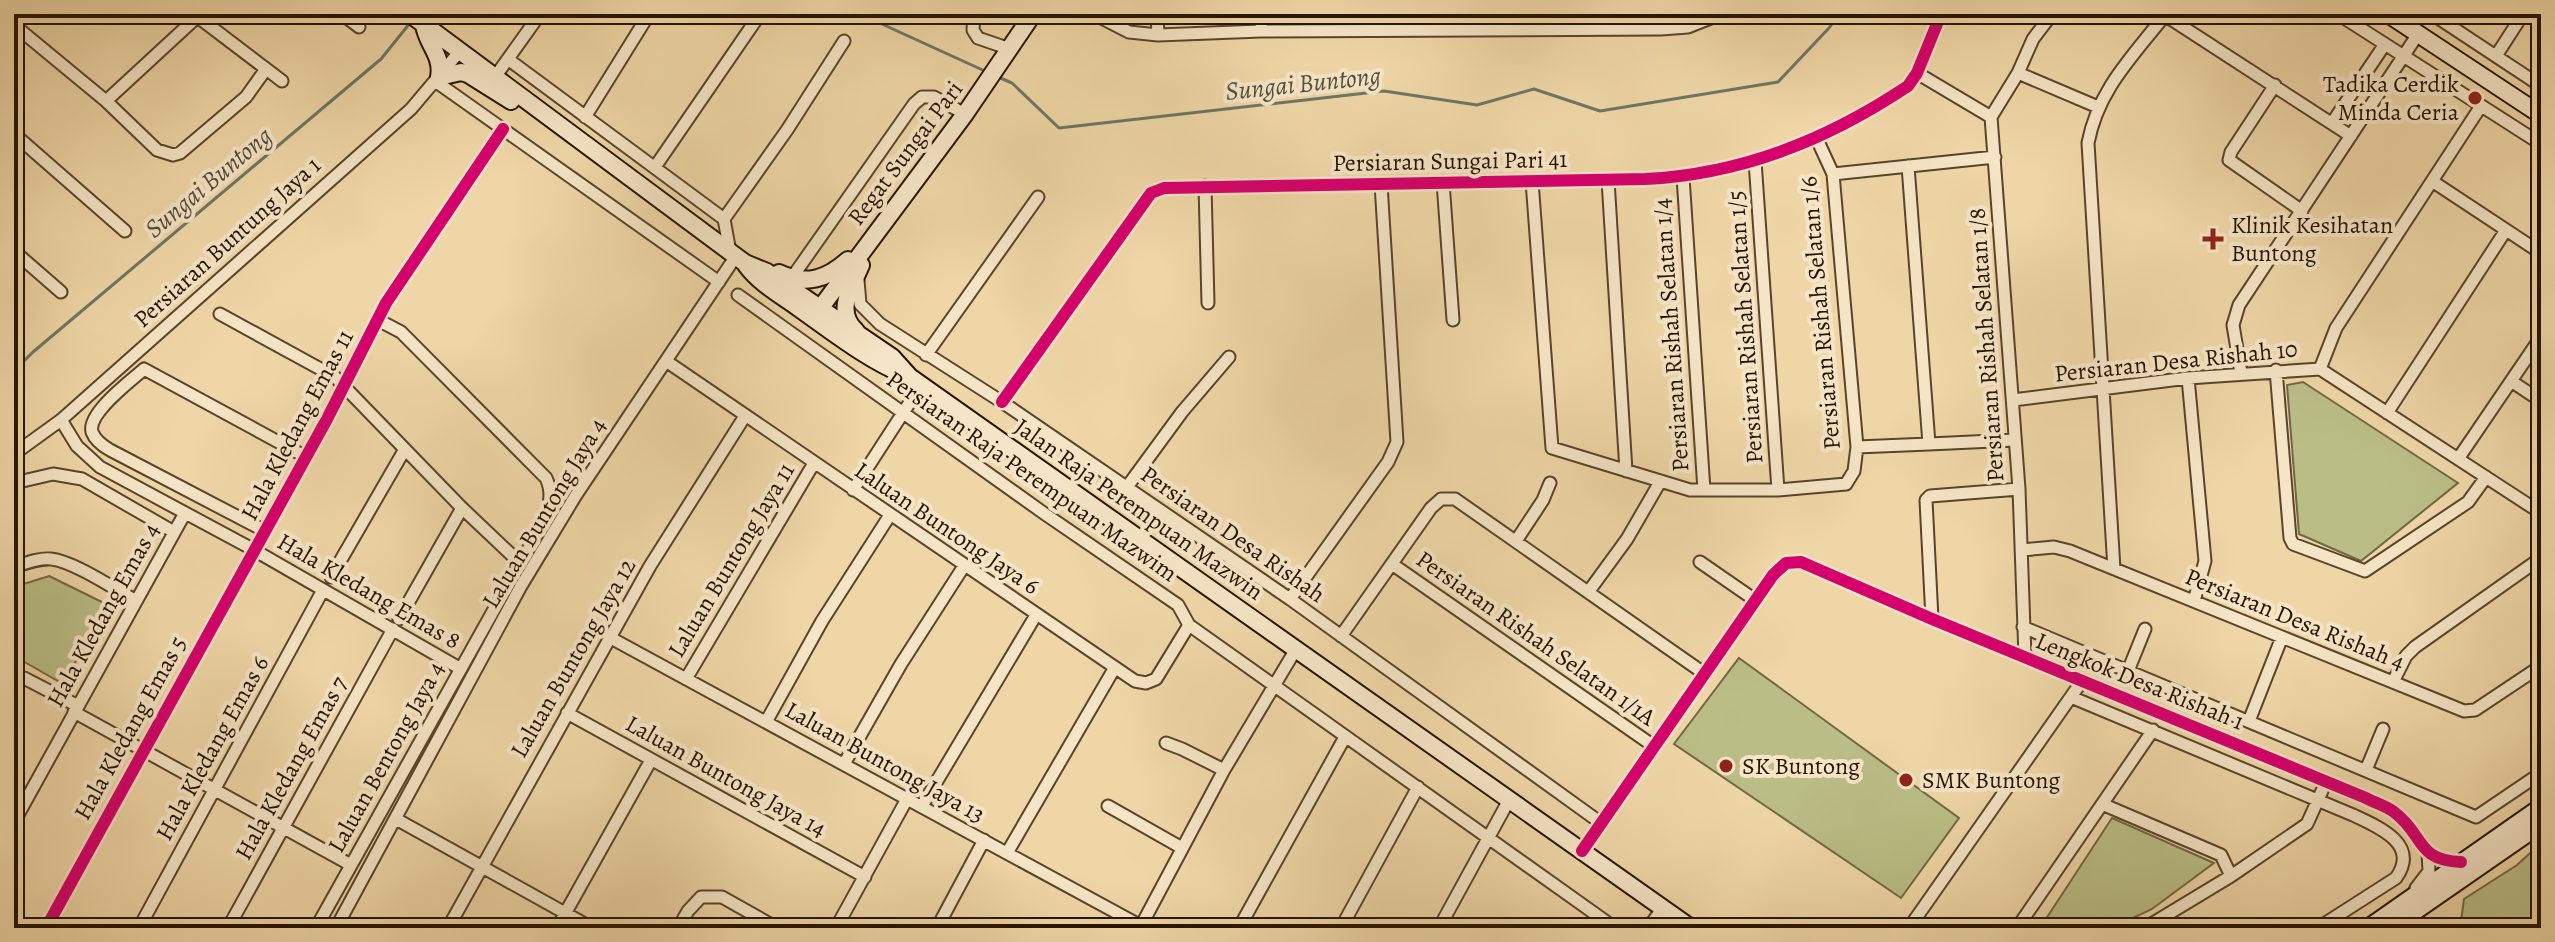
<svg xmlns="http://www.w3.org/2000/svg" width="2555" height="942" font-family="Alegreya,serif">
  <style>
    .green { fill: #babd86; stroke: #706843; stroke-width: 2 }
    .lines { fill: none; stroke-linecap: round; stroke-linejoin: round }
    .stream { stroke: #6c7766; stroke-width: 3 }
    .minor-casing { stroke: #58442a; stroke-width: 15 }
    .secondary-casing { stroke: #261400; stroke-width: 20 }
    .minor { stroke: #f5e4c5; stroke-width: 11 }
    .secondary { stroke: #f5e4c5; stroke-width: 16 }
    .cycleway-casing { stroke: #f5e4c5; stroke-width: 17 }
    .cycleway { stroke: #d6006c; stroke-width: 12 }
    .poi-dot { fill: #8f2418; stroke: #f5e4c5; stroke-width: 3 }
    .labels { text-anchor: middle; stroke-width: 8; stroke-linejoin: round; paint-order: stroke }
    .poi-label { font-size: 24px; fill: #261400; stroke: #f5e4c5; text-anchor: start }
    .street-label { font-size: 24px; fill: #261400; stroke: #f5e4c5 }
    .water-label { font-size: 26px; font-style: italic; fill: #4f4e3c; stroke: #f5e4c5 }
  </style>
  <rect width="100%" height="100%" fill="#efd6a6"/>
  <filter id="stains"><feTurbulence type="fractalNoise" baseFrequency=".0025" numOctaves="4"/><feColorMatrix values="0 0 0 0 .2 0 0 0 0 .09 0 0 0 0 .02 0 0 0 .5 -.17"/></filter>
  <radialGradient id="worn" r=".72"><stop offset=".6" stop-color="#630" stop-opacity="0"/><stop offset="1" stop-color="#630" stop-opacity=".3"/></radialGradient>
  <path class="green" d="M2303,382L2458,483L2361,561L2299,534L2287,385Z
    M49,576L108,605L63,684L14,656V587Z
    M1739,658L1959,818L1901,898L1674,744Z
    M2112,818L2214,863L2152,909L2112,928H2040Z
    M2541,843V928H2463L2461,921L2464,899L2517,865Z"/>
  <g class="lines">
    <path class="stream" d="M860,14L987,72
      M998,77L1012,83L1059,128L1384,91L1477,105L1534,89L1600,111L1778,82L1829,28L1839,14
      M14,371L33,352L381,59L410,23"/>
    <g class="minor-casing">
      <path id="minor" d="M194,14L282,81
        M342,14L359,27
        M974,14L973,30L978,38L1010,49
        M1094,14L1129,32L1158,35L1261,31L1661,29L1688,27L1721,14
        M1157,14L1158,35
        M2163,14L2351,136
        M2338,14L2541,144
        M2432,14L2541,86
        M14,25L106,101L157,150L173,155L180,153L246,97L266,69
        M1261,31L1262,14
        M2496,56L2523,14
        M509,60L724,219L730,252
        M1917,73L1991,117L2019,489L2025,657
        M2018,73L2098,107
        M495,77L540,14
        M435,81L719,282
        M2275,85L2231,152L2229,160L2302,211
        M106,101L197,17
        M585,117L649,14
        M1991,117L2018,73L2033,39L2052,14
        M2332,123L2385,44
        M14,134L125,231
        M1755,161L1778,490
        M655,167L760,14
        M1833,174L1995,157
        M1683,177L1704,490
        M1608,180L1626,471
        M1532,181L1552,448L1690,490H1778L1846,484L1854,471L1857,447L1833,174L1816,137
        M2432,181L2541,253
        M1443,182L1453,320
        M1205,186L1208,303
        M724,219L787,130L844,41
        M14,251L61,292
        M791,279L914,104L922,97H934L965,114
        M858,280L860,304L880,324L1002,402L1290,599L1601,823
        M738,295L1045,514L1178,605L1189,625L1615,928
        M220,314L335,377L462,508L520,563
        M926,355L1038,197
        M666,361L1135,681L1146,683L1156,679L1189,625
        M2320,369L2336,328L2481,106
        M2276,370L2290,538L2293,544L2365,571L2468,502L2486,477
        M2241,373L2233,325L2239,305L2418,34
        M2188,378L2205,561L2194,601
        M2511,381L2541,401
        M2013,400L2188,378L2320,369L2541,513
        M1002,402L1151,193L1164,188L1645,179C1742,174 1827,140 1908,86L1917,73L1941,14
        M2387,413L2506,230
        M61,420L77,446L100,467L254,550L461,669
        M1929,444L2015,440
        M1857,447L1929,444L1908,166
        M14,454L61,420L411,109L460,51
        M2458,459L2541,337
        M14,483L53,474L82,479L174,532
        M1127,487L1182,412L1229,357
        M853,490L921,385
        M265,531L110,450C103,446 95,440 92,432C87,413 131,381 144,369L306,457
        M1516,541L1543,500L1550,483
        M2022,550L2054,547L2070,551L2464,711L2475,710L2541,666
        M1700,562L1755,600
        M1392,564L1655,747
        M14,567C26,563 38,558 51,559C73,561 115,589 136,601
        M2114,569L2088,143C2098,90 2132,57 2165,15
        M331,577L405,449
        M1589,591L1627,539L1660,482
        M1290,599L1388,462L1397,442L1381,184
        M399,619L462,508
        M1932,619L1926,500L1930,496L2019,489
        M2023,627L2476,817L2541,773
        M1341,636L1431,508L1441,499H1455L1705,674
        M609,637L1141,926
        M2128,671L2145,629
        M14,676L24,678L78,706
        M686,679L814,463
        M2393,682L2406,656L2415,647L2541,558
        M2071,697L2353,815C2379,827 2420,844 2396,878L2318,928
        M74,712L351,865
        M567,713L865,877
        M2249,721L2282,637
        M766,722L822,621L890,515
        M1166,743L1182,749L1224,770
        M844,764L901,664L964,566
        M2366,770L2383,729
        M2102,804L2221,855L2231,876
        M922,806L1036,615
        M1108,806L1182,848
        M396,819L592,928
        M14,822L185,513
        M1582,851L1773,575L1786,563L1801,562L1932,619L2366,798C2375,803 2386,806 2394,812C2425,835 2415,860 2461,862
        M1007,853L1114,669
        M2416,888L2429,871L2428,853
        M1444,919L1456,928
        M46,928L327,419L386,303L503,129
        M139,928L323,590
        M228,928L393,629
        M316,928L520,563C534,538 560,507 546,478L401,332L378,320
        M336,928L521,586L576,495L736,256
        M448,928L650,566L745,416
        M557,928L651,760
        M678,928L688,911L701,897H722L777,928
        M836,928L907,799
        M937,928L984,840
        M1140,928L1224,770L1296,649
        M1239,928L1345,737
        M1341,928L1418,787
        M1439,928L1509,800
        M1648,928L1663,908
        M1909,928L2082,681
        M2017,928L2153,730
        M2145,928L2231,876L2307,824L2326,782"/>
    </g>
    <g class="secondary-casing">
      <path id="secondary" d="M410,14L745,263L767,272L892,357L910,377L1691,928
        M2388,14L2541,115
        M424,25C427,45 443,55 439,77L461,72L468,74L511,101
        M746,265C760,284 781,295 800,309C834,333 868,360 907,376
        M779,273C806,286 827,279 848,260
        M813,318L965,114L1033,14
        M856,331C834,311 852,287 861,265
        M2368,928L2541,807
        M2391,928L2541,824"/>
    </g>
    <use href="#minor" class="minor"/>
    <use href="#secondary" class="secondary"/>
    <g class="cycleway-casing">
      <path id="cycleway" d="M1002,402L1151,193L1164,188L1645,179C1742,174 1827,140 1908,86L1917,73L1941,14
        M1582,851L1773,575L1786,563L1801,562L1932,619L2366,798C2375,803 2386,806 2394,812C2425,835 2415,860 2461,862
        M46,928L327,419L386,303L503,129"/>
    </g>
    <use href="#cycleway" class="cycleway"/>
  </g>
  <g class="poi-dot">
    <circle cx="2475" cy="98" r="8"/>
    <path d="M2209 227h8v8h8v8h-8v8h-8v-8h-8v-8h8z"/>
    <circle cx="1726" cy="766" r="8"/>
    <circle cx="1906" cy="780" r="8"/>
  </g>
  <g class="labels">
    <g class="poi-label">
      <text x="2459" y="92" text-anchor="end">Tadika Cerdik<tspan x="2459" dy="28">Minda Ceria</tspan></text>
      <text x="2231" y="233">Klinik Kesihatan<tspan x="2231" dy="28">Buntong</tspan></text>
      <text x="1742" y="774">SK Buntong</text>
      <text x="1922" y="788">SMK Buntong</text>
    </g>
    <g class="street-label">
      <text transform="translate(905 153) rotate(-53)" y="8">Regat Sungai Pari</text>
      <text transform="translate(1450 161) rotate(-1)" y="8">Persiaran Sungai Pari 41</text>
      <text transform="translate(227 242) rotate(-42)" y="8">Persiaran Buntung Jaya 1</text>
      <text transform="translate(1820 313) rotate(-95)" y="8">Persiaran Rishah Selatan 1/6</text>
      <text transform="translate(1745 327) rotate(-94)" y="8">Persiaran Rishah Selatan 1/5</text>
      <text transform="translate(1671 335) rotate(-94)" y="8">Persiaran Rishah Selatan 1/4</text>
      <text transform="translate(1986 345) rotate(-94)" y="8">Persiaran Rishah Selatan 1/8</text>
      <text transform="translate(2176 361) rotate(-6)" y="8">Persiaran Desa Rishah 10</text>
      <text transform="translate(297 425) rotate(-62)" y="8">Hala Kledang Emas 11</text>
      <text transform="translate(1032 476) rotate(35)" y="8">Persiaran Raja Perempuan Mazwim</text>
      <text transform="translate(1139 509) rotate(35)" y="8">Jalan Raja Perempuan Mazwin</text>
      <text transform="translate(544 513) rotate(-59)" y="8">Laluan Buntong Jaya 4</text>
      <text transform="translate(947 528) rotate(34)" y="8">Laluan Buntong Jaya 6</text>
      <text transform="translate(1233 534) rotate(35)" y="8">Persiaran Desa Rishah</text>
      <text transform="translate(731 560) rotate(-59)" y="8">Laluan Buntong Jaya 11</text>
      <text transform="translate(369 591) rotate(30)" y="8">Hala Kledang Emas 8</text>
      <text transform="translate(103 615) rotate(-61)" y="8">Hala Kledang Emas 4</text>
      <text transform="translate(2295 619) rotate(22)" y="8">Persiaran Desa Rishah 4</text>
      <text transform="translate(1536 638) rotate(35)" y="8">Persiaran Rishah Selatan 1/1A</text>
      <text transform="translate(573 658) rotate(-60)" y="8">Laluan Buntong Jaya 12</text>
      <text transform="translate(2140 681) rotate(22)" y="8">Lengkok Desa Rishah 1</text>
      <text transform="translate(130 728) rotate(-61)" y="8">Hala Kledang Emas 5</text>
      <text transform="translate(212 748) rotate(-61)" y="8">Hala Kledang Emas 6</text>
      <text transform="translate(386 757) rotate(-61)" y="8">Laluan Bentong Jaya 4</text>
      <text transform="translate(885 762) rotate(29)" y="8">Laluan Buntong Jaya 13</text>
      <text transform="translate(291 768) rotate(-61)" y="8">Hala Kledang Emas 7</text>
      <text transform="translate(726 776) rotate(29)" y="8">Laluan Buntong Jaya 14</text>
    </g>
    <g class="water-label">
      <text transform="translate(1303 83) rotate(-6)" y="9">Sungai Buntong</text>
      <text transform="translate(208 182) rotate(-40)" y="9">Sungai Buntong</text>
    </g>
  </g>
  <rect width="2555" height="942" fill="none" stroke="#efd6a6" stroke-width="48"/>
  <rect x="16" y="16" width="2523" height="910" fill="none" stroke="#261400" stroke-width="4"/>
  <rect x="24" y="24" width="2507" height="894" fill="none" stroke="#261400" stroke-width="2"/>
  <rect width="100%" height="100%" filter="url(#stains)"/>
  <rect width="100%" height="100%" fill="url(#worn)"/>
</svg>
